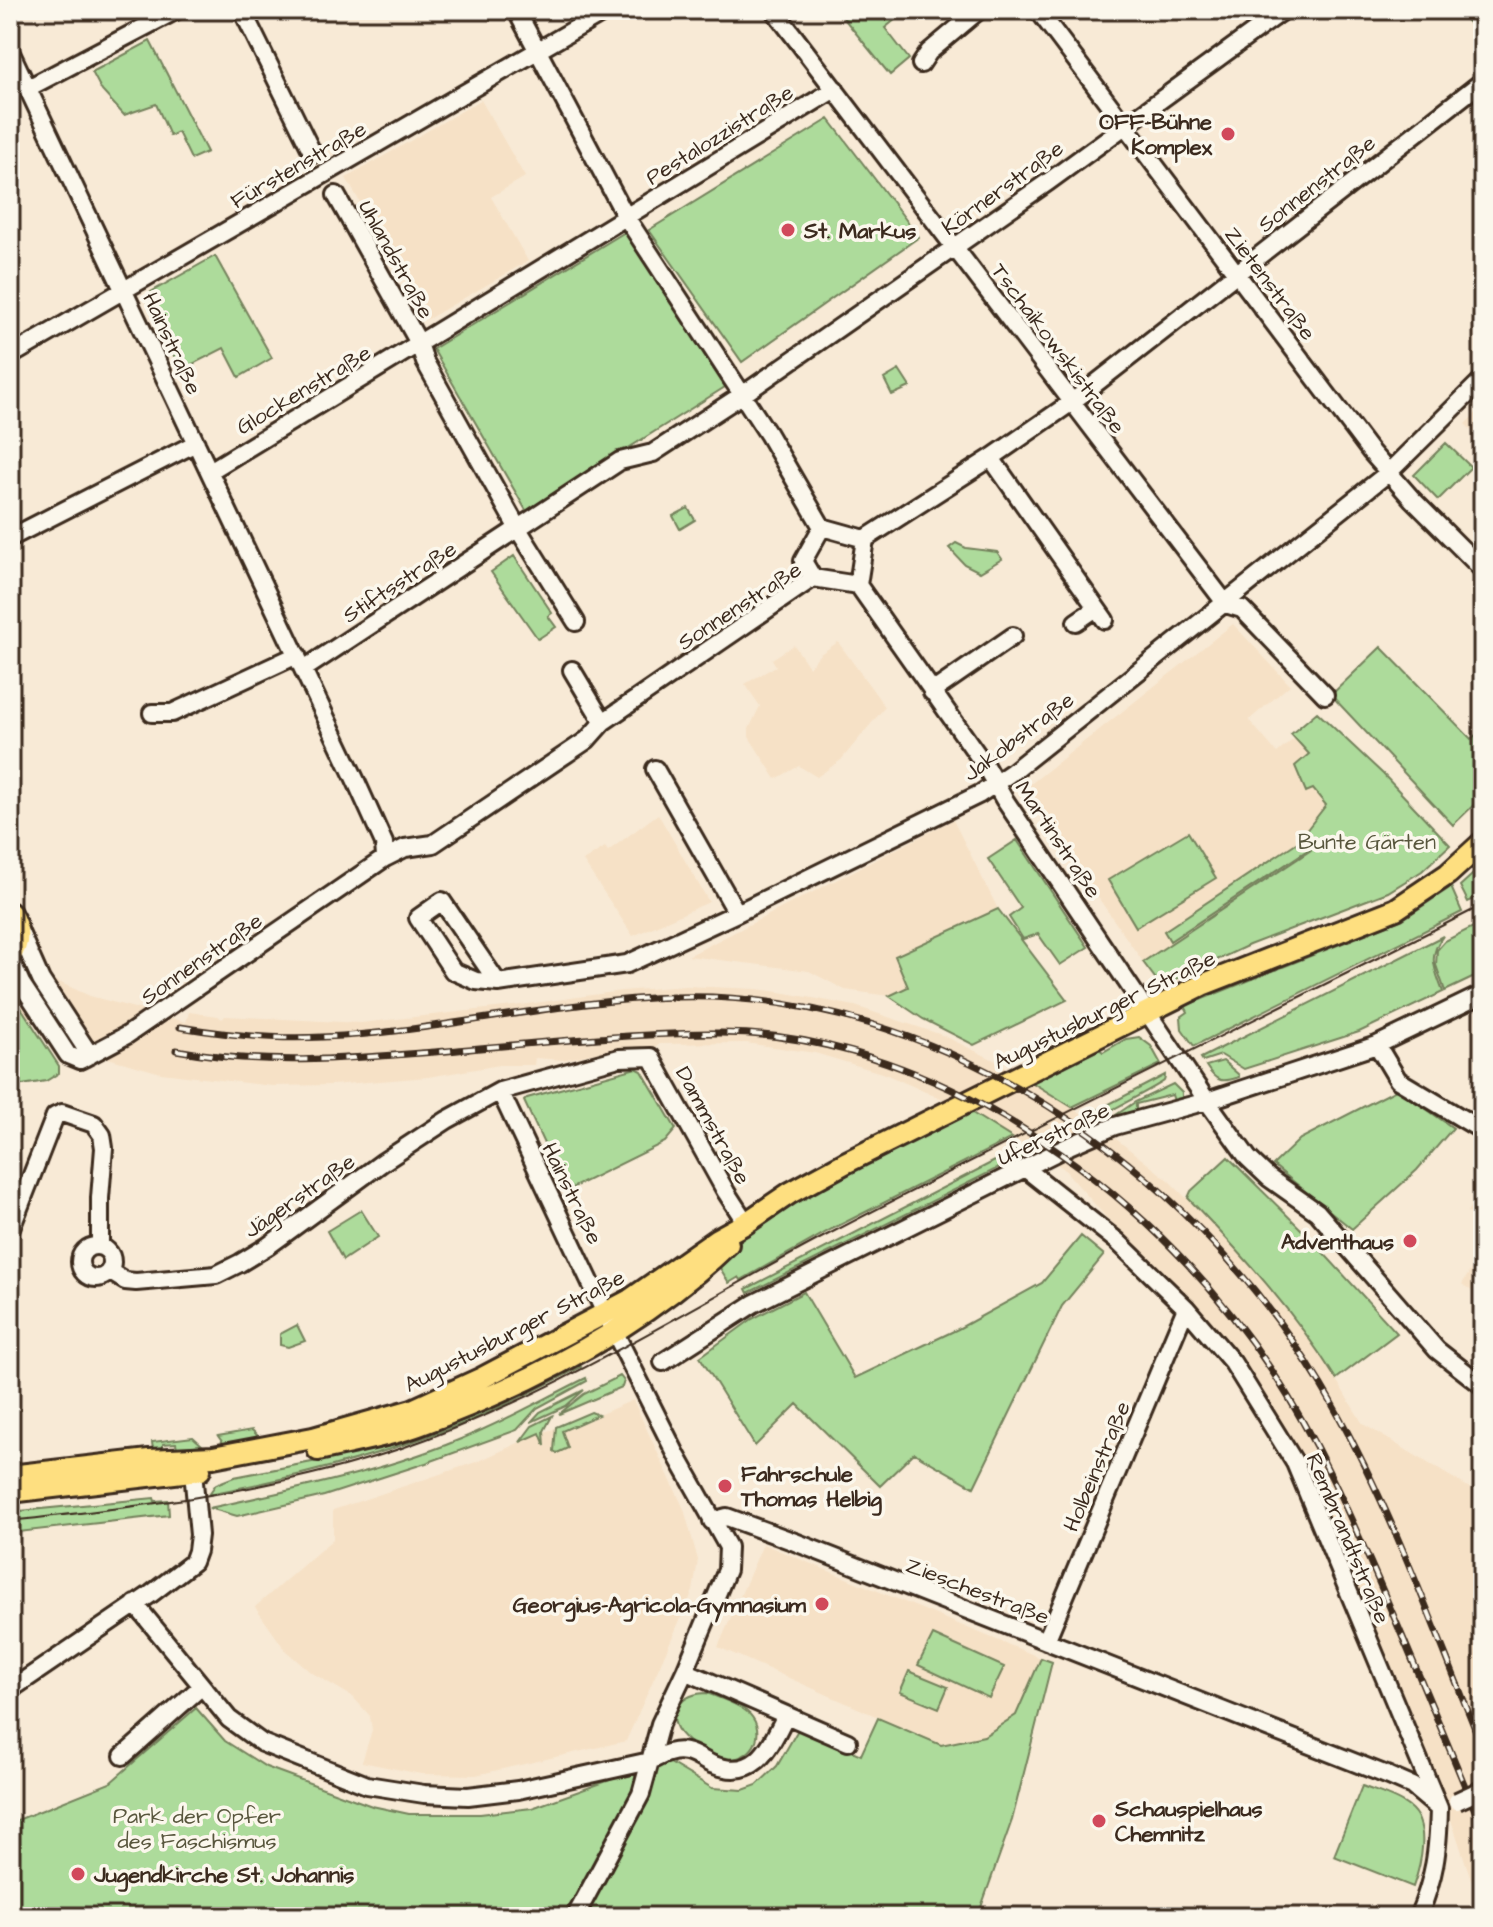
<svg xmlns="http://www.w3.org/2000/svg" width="1493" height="1927" font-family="'Architects Daughter',sans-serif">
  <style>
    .built { fill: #f6e1c6 }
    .green { fill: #addb9b; stroke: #74825c; stroke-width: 2 }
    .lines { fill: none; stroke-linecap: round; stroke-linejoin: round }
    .minor-casing { stroke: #3b2a1e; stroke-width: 22 }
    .major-casing { stroke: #3b2a1e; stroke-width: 26 }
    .minor { stroke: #fbf7ec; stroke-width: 16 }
    .major { stroke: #fedf80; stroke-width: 20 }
    .tram { stroke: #3b2a1e; stroke-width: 2 }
    .rail-casing { stroke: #3b2a1e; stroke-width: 7 }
    .rail { stroke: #fbf7ec; stroke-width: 4; stroke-dasharray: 12; stroke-linecap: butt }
    .minor-bridge-casing { stroke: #3b2a1e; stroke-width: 22; stroke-linecap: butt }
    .minor-bridge { stroke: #fbf7ec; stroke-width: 16 }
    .poi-dot { fill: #d1495b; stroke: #fbf7ec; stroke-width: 3 }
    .labels { text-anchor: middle; stroke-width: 7; stroke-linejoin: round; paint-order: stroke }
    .poi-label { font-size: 22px; font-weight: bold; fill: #3b2a1e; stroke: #fbf7ec; text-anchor: start }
    .street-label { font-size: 22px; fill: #3b2a1e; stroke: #fbf7ec }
    .park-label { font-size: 22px; fill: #58563d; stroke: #fbf7ec }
  </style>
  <rect width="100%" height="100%" fill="#f8ead6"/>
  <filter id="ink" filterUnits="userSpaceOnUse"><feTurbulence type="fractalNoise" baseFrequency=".0125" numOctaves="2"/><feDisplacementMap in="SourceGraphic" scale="16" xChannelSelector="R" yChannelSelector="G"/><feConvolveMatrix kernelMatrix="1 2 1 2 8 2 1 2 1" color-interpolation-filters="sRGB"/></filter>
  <g filter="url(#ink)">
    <path class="built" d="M481,100L525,177L491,197L528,261L428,319L346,178Z
      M1483,406V441L1465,424Z
      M1233,624L1290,685L1249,720L1277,753L1295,738L1309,754L1306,792L1313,789L1326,805L1302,836L1311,849L1143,962L1023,790Z
      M838,642L885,707L841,760L817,777L799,766L776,779L749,737V729L760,706L745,684L776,666L772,659L794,645L809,667L820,654Z
      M658,814L709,902L633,936L583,861L605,847L608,851Z
      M953,820L998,909L895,956L908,988L889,996L845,990L809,971L688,956Z
      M10,960L90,996L186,1022L189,1012L218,1016L222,1019L225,1016L361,1023L513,1006L621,991L685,986L757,989L786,993L855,1006L942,1035L994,1060L1092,1120L1167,1179L1237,1248L1290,1309L1312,1340L1363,1424L1483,1496V1914L1436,1776L1333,1536L1308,1468L1290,1434L1244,1367L1208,1321L1165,1274L1105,1216L1063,1168L969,1111L885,1074L815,1053L746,1043L658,1044L656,1048H619L563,1060L535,1058L534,1065H500L428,1077L332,1085L272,1086L161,1073L65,1046L69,1036L10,1010Z
      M1483,1186V1222L1467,1212Z
      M1483,1251V1299L1462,1284Z
      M633,1400L684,1509L698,1560L693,1591L626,1741L476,1775L421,1774L362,1762L372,1730L370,1716L353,1697L309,1671L286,1651L255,1607L333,1539V1510L479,1461L540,1433L557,1428L562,1431Z
      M763,1544L1041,1658L1016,1715L984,1736L942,1745L718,1647Z"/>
    <path class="green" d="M837,10H907L885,28L909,59L890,75Z
      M1457,10H1483V38Z
      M150,41L207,152L191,159L178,132L170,136L156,104L124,115L102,91L92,72Z
      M829,119L919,237L742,362L649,230Z
      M625,232L725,387L527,512L433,349Z
      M215,256L272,358L239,377L224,348L181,370L147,301L151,292Z
      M899,370L910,387L892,395L884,379Z
      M1446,443L1471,467L1438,500L1414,475Z
      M688,508L695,520L680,529L673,516Z
      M956,543L966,548L997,552L1002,559L980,572L964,564L949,548Z
      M514,556L552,613L548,616L556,627L538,639L491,572Z
      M1381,647L1471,739L1483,729V796L1453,825L1331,695Z
      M1317,712L1383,774L1450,845L1422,871L1388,892L1249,945L1161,986L1143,962L1311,850L1302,836L1326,805L1313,789L1306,792L1295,766L1309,754L1291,734Z
      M1188,832L1216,878L1136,927L1108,880Z
      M1302,839L1309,849L1170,941L1164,931Z
      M1017,840L1088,947L1060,965L1038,934L1023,939L1009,917L1021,908L988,859Z
      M1482,866L1483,895L1468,902L1460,886Z
      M1451,887L1462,912L1194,1046L1182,1029L1181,1017L1188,1012L1185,1006L1403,919Z
      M998,909L1067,1000L974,1045L923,1019L889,996L908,987L895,956Z
      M1483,922V973L1445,991L1436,965L1437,950L1445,941Z
      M1443,936C1427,957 1435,969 1443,992L1359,1032L1244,1069L1221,1055L1203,1061L1201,1058Z
      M10,999L18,1003L59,1066V1073L46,1081L10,1087Z
      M1139,1037L1151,1046L1161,1064L1072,1107L1028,1080L1098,1048L1103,1052L1126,1039Z
      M1223,1061L1239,1075V1077C1222,1083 1216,1082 1206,1066Z
      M636,1068L642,1071L676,1129L665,1142L566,1191L524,1101L527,1098Z
      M1165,1075C1165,1077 1165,1079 1164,1081C1161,1084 1101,1116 1092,1120L1086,1116Z
      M1173,1084L1182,1093V1099L1175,1104L1172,1095L1136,1104V1114L1118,1119L1113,1117L1135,1102Z
      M1398,1089L1453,1128L1417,1170L1352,1229L1273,1165L1300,1139Z
      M969,1111L1012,1138L832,1229L741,1280L739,1277L729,1283L717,1263L758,1225L790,1204Z
      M1026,1145L1034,1150L748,1293L746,1289Z
      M1228,1157L1307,1235L1397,1333L1336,1379C1294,1311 1243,1255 1188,1198L1191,1191Z
      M361,1210L378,1237L343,1260L327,1231Z
      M1081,1236L1104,1255L1062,1306L974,1487L914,1453L880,1486L797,1404L755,1446L700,1357L752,1319L804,1292L855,1378L958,1329L1042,1283Z
      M297,1325L305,1341L288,1347L280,1345V1334Z
      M578,1363L581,1367C542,1386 504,1407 464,1423C382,1455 295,1478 209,1494L216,1484L234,1477L338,1457L420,1434Z
      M620,1376L624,1381L622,1387L559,1414L584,1394Z
      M586,1378L587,1381L537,1408L517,1430L426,1463L324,1496L237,1516L209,1508C298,1489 391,1470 475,1433C513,1417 549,1396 586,1378Z
      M584,1390L566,1406L531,1422L540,1412Z
      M591,1412L598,1415L562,1431L568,1448L557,1453L554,1451L556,1427Z
      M552,1416L544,1431L545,1446L540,1433L520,1442L532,1426Z
      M252,1430L260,1438L223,1443L218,1436Z
      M193,1437L202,1445L177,1448L176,1443L163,1444V1449L153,1450L152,1442Z
      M154,1498L155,1501L168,1500L169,1515L10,1533V1512Z
      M933,1635L1004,1667L989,1698L918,1665Z
      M1041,1658L1052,1662L1012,1820L979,1913L987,1917H10V1823L110,1783L196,1708L225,1741L266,1767L372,1806L409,1814H480L532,1808L649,1766L670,1763L712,1788L743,1790L757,1785L777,1766L799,1728L861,1755L878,1718L941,1745L984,1736L1016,1715Z
      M909,1671L948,1687L939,1708L900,1692Z
      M707,1693C719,1698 736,1703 746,1711C768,1728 756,1759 729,1759C708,1758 659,1732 679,1705C686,1696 695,1693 707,1693Z
      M1362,1786C1377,1792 1397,1797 1409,1807C1431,1824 1421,1865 1413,1887L1334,1856Z"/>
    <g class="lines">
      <g class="minor-casing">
        <path id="minor" d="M242,10L313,154
          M516,10L626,217L768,434L822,527L865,539
          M774,10L1226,604L1242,609L1325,695
          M1038,10L1370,451L1412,499L1483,570
          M10,51L355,779L384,843L385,858
          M921,64L929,52L979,10
          M28,88L177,10
          M336,195L419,343L425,362L518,529L576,622
          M10,356L608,10
          M991,458L1105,620
          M210,471L835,89
          M10,538L196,443
          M813,578L803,561L822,527
          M858,585L984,764L1004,799L1207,1101L1248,1158L1269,1178L1317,1212L1437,1350L1483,1386
          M858,585L865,539L991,458L1072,402L1483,81
          M1076,622L1095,609
          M304,669L620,461L653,453L751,389L1048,182L1284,10
          M572,670L603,722
          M932,692L1013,636
          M152,713H172L297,655
          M655,769L737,913
          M18,928L41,980L90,1055
          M10,958L21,983L68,1055L80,1060L84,1058L127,1035L385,858L405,848L433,844L587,740L603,722L813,578L858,585
          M498,983L442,901L418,918L453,971L476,981L498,983L627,964L737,913L980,794L1012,772L1388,473L1483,379
          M1377,1045L1398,1080L1483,1131
          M500,1091L605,1313L678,1458L728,1547L727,1570L685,1671L660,1724L641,1794L575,1917
          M1026,1169L1117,1241L1186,1308L1233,1363L1295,1463L1439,1808C1438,1852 1435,1876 1418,1917
          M10,1231L55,1116L62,1113L94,1124L102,1135L104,1148L100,1198V1246
          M80 1262a16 16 0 1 1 32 0a16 16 0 1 1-32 0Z
          M109,1271L125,1281L136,1282L216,1275L240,1263L268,1246L383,1162L447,1120L500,1091L619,1058L651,1057L726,1192L746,1223
          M663,1362L753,1304L1069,1146L1115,1126L1207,1101L1377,1045L1483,994
          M712,1521L727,1517L795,1542L1389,1776L1412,1786L1437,1807
          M135,1604L229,1719L262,1743L367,1785L424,1794L468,1796L518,1790L650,1761C661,1756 673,1749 686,1752C696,1754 705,1762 714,1765C757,1781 770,1746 786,1715
          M1046,1641L1186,1308
          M685,1671L848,1742
          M10,1690L151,1594L193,1562L197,1551L199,1535L192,1461
          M123,1756L202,1686"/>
      </g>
      <g class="major-casing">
        <path id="major" d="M10,913C19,928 21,942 10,956
          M318,1450C352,1442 387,1437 419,1425C530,1384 642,1327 728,1244
          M10,1476L149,1460L213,1457L313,1438L412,1410L482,1378L630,1300L717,1239L746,1223L790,1193L845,1163L1202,985L1396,909L1448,874L1483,842
          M10,1492L200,1470"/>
      </g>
      <use href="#minor" class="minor"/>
      <use href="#major" class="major"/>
      <path class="tram" d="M10,1521C142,1506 272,1492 399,1449C550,1398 685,1310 825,1236C1043,1122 1264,1016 1483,905"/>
      <g class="rail-casing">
        <path id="rail" d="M180,1027C228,1035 275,1040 323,1037C441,1032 557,1000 676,997C941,990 1188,1165 1321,1385C1388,1497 1433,1627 1483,1748
          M176,1050C263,1066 347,1059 435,1052C527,1044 619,1034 711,1033C806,1031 901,1061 984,1106C1101,1170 1201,1263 1274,1374C1317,1440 1348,1511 1379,1582C1415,1665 1449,1747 1483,1830"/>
      </g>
      <use href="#rail" class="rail"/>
      <g class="minor-bridge-casing">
        <path id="minor-bridge" d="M1457,1801L1483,1789"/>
      </g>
      <use href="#minor-bridge" class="minor-bridge"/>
    </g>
  </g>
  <g class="poi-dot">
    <circle cx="1228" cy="134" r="8"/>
    <circle cx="788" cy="230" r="8"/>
    <circle cx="1410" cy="1241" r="8"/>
    <circle cx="725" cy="1486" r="8"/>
    <circle cx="822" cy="1604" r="8"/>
    <circle cx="1099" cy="1821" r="8"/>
    <circle cx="78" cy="1874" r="8"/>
  </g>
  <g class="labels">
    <g class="poi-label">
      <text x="1212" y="129" text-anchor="end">OFF-Bühne<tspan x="1212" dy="25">Komplex</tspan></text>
      <text x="804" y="238">St. Markus</text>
      <text x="1394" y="1249" text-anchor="end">Adventhaus</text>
      <text x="741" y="1481">Fahrschule<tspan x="741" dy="25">Thomas Helbig</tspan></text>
      <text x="806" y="1612" text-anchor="end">Georgius-Agricola-Gymnasium</text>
      <text x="1115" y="1816">Schauspielhaus<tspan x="1115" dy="25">Chemnitz</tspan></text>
      <text x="94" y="1882">Jugendkirche St. Johannis</text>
    </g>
    <g class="street-label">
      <text transform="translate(719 134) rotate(-32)" y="8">Pestalozzistraße</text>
      <text transform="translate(298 164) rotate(-30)" y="8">Fürstenstraße</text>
      <text transform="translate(1316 183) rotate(-38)" y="8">Sonnenstraße</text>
      <text transform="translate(1002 187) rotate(-36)" y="8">Körnerstraße</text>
      <text transform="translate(397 259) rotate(61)" y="8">Uhlandstraße</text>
      <text transform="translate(1271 283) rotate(53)" y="8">Zietenstraße</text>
      <text transform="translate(173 343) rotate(65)" y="8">Hainstraße</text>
      <text transform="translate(1059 348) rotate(53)" y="8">Tschaikowskistraße</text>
      <text transform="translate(303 389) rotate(-31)" y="8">Glockenstraße</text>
      <text transform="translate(399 581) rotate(-33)" y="8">Stiftsstraße</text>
      <text transform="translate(739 605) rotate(-33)" y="8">Sonnenstraße</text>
      <text transform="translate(1018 736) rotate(-37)" y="8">Jakobstraße</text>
      <text transform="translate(1059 839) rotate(56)" y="8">Martinstraße</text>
      <text transform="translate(201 958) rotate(-35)" y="8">Sonnenstraße</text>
      <text transform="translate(1104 1009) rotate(-26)" y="8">Augustusburger Straße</text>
      <text transform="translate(714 1125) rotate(61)" y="8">Dammstraße</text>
      <text transform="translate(1053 1133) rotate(-25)" y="8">Uferstraße</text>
      <text transform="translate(573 1193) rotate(64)" y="8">Hainstraße</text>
      <text transform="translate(299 1195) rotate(-35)" y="8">Jägerstraße</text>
      <text transform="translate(514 1330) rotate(-27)" y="8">Augustusburger Straße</text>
      <text transform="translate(1096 1466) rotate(-67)" y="8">Holbeinstraße</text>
      <text transform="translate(1349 1538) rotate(67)" y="8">Rembrandtstraße</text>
      <text transform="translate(978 1590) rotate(21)" y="8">Zieschestraße</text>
    </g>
    <g class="park-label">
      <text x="1367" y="849">Bunte Gärten</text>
      <text x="197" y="1823">Park der Opfer<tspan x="197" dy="25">des Faschismus</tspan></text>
    </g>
  </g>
  <rect width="1493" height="1927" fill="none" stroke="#fbf7ec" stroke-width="40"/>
  <rect x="20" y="20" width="1453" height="1887" fill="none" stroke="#3b2a1e" stroke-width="3" filter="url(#ink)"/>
</svg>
